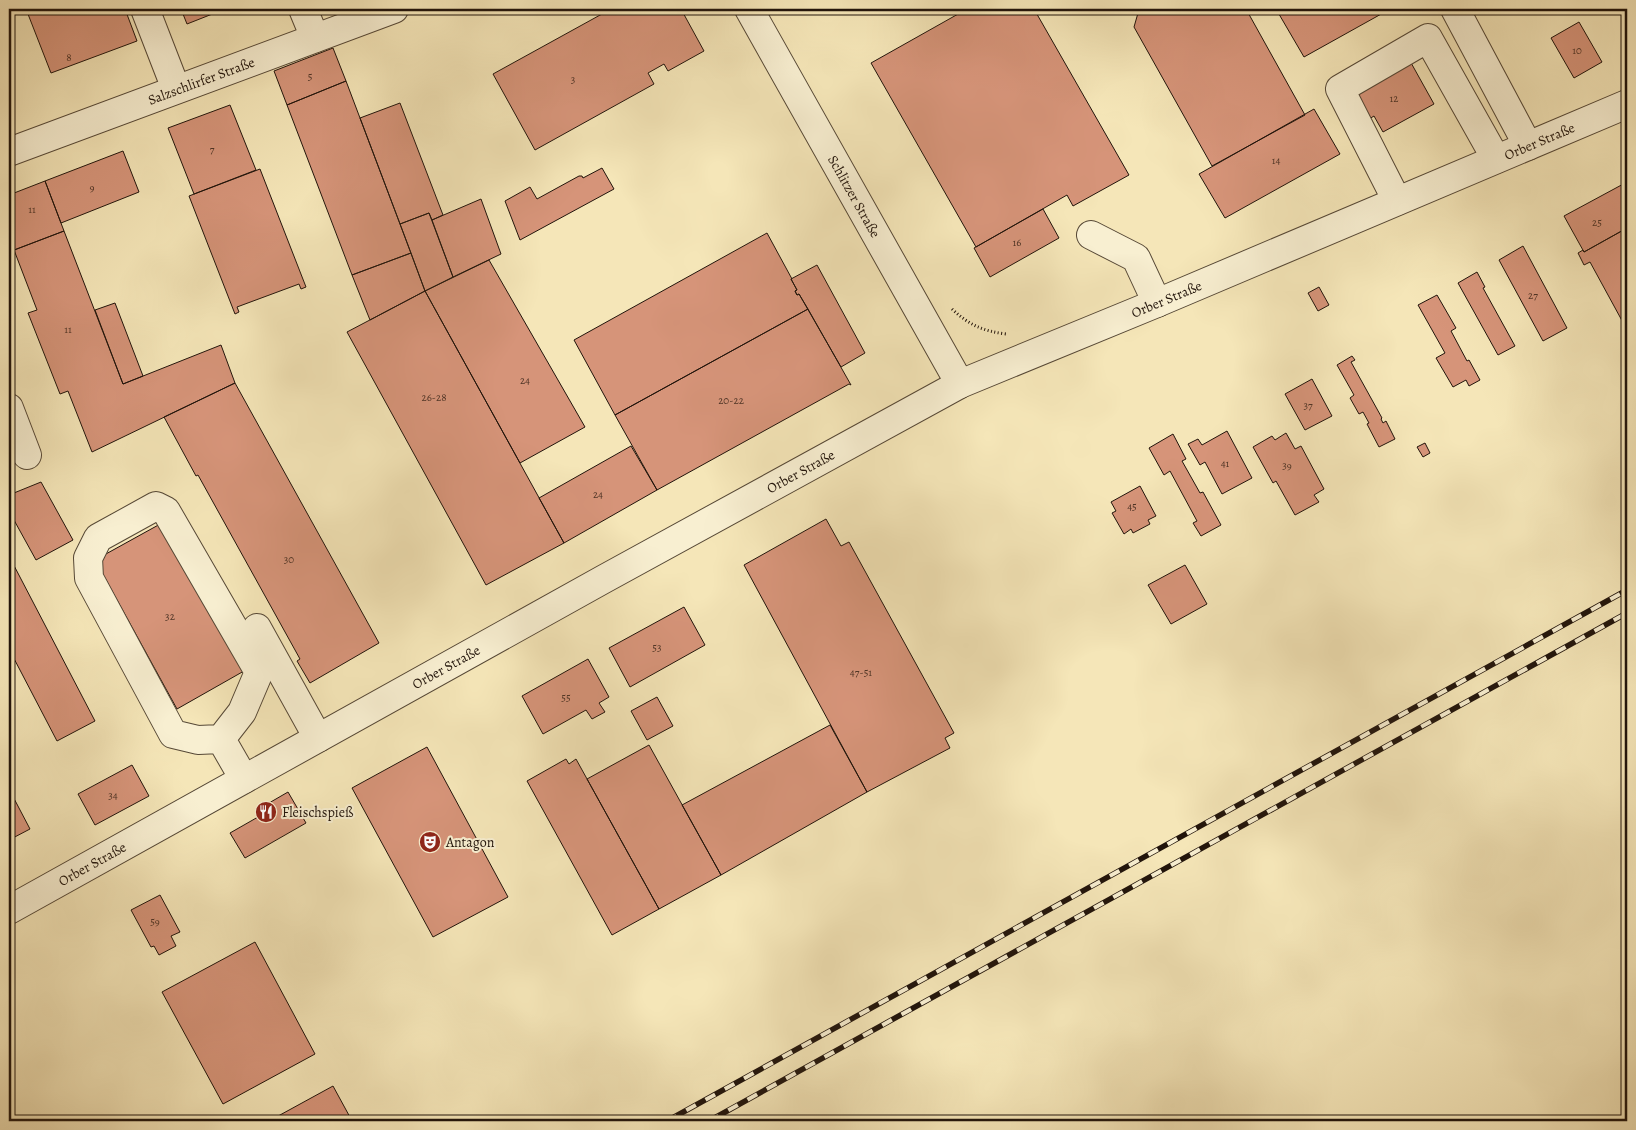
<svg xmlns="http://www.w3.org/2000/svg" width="1636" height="1130" font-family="Alegreya,serif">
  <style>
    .building { fill: #d69479; stroke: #21140b }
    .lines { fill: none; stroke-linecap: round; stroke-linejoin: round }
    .minor-casing { stroke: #564836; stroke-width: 30 }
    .path { stroke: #21140b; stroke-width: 3; stroke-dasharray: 1 2.5; stroke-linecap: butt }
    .minor { stroke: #f8efd1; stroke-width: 28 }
    .rail-casing { stroke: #21140b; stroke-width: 5.5 }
    .rail { stroke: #f8efd1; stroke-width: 4; stroke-dasharray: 11; stroke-linecap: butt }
    .labels { text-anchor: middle; stroke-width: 4; stroke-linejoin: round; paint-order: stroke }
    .number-label { font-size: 11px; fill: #4e3426 }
    .street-label { font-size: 14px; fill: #21140b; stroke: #f8efd1 }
    .poi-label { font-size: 14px; fill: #21140b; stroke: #f8efd1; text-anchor: start }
  </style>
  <rect width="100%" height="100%" fill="#f5e6b8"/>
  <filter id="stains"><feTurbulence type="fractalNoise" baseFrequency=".004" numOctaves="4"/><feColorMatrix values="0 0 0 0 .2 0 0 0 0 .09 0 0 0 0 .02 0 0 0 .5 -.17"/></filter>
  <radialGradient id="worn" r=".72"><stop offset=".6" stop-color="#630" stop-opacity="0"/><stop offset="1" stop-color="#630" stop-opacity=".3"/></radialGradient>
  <path class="building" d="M26,9H125L137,41L51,73Z
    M181,9H225L187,24Z
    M611,9H622L624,12L630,9H681L704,51L668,71L664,64L648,73L654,84L535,150L493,74Z
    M967,9H1034L1129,175L1073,206L1067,195L976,247L871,63Z
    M1146,9H1246L1305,115L1212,166L1134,27L1138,13Z
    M1276,9H1381L1383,13L1304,57Z
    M1579,22L1602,62L1574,78L1551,38Z
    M333,48L346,81L287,105L274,71Z
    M1410,61L1434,104L1383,132L1374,116L1369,119L1355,92Z
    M346,81L411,253L352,275L287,105Z
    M400,103L443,215L432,220L429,213L400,224L360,118Z
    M230,105L256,170L194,194L168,128Z
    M1314,109L1340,154L1225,218L1199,174Z
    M123,151L139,192L61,223L45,181Z
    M602,168L614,189L520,240L505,201L530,187L537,199L579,176H582L583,178Z
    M260,169L306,287L301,289L299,284L237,307L239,312L235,314L189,196Z
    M45,181L64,231L9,252V195Z
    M1627,182V228L1584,252L1564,216Z
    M481,199L501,254L453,277L432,220Z
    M1043,209L1059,238L990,277L974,248Z
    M429,213L453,277L425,291L400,224Z
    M1627,228V340L1622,331L1626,328L1590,262L1584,265L1578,253L1583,250L1584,252Z
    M64,231L123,384L221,345L235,383L92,452L68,391L60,394L28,313L37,310L14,250Z
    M767,233L792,279H791L797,290L795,291L797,295L799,294L808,309L615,415L574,340Z
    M1523,246L1567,328L1543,341L1499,260Z
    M411,253L425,291L370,320L352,275Z
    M489,260L585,427L520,463L425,291Z
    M817,265L865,353L841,367L799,294L797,295L795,291L797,290L791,279Z
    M1477,272L1485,287L1483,288L1515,346L1498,355L1458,283Z
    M1319,287L1329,305L1318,311L1308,293Z
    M425,291L564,543L486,585L347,332Z
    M1437,295L1456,328L1451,331L1467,361L1469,360L1480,380L1469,386L1466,380L1453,387L1436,358L1445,353L1418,305Z
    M115,303L143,376L123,384L95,310Z
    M808,309L851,385L849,384L657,490L615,415Z
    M1352,356L1355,360L1351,362L1382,418L1381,419L1383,423L1386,421L1395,439L1379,447L1367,424L1369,423L1363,412L1359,414L1350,398L1354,395L1337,365Z
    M1312,379L1332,416L1305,430L1285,394Z
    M235,383L379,643L310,683L297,661L300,659L198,475L196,476L164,417Z
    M1227,431L1252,478L1222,494L1205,462L1200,465L1188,444L1198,439L1202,445Z
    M1286,433L1295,449L1301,446L1324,489L1314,495L1319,502L1295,515L1276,481L1273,483L1253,447L1272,436L1275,440Z
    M1173,434L1186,459L1182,461L1200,493L1203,492L1221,525L1201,536L1193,523L1197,521L1170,471L1164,475L1149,448Z
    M1425,443L1430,453L1423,457L1417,447Z
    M631,446L657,490L564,543L539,498Z
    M41,482L73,540L36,560L9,511V495Z
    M1140,486L1156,516L1148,520L1150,524L1133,533L1131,529L1124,534L1112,513L1116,511L1111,502Z
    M826,519L841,546L849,542L954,733L945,738L950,748L867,792L744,565Z
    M162,523L244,671L177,709L95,560Z
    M9,556L95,721L57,741L9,649Z
    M1185,565L1207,604L1171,624L1148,585Z
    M684,607L705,645L630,687L609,648Z
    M588,659L609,697L599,703L605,712L592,719L586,710L543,734L522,696Z
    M657,697L673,726L647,740L631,711Z
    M830,725L867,792L721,875L682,805Z
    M649,745L721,875L659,909L587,779Z
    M427,747L508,897L433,937L352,788Z
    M566,759L569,764L576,759L659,909L612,935L527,781Z
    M132,765L149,796L95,825L78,794Z
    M9,789L30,829L9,840Z
    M288,792L306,823L245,858L230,833L272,809L269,803Z
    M160,895L180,932L171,936L176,946L159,955L154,946L151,947L131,910Z
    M255,942L315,1054L223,1104L162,992Z
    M333,1086L351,1119L348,1121H269Z"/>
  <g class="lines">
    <g class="minor-casing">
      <g id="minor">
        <path d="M145,9L176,89"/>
        <path d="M303,9L315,38"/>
        <path id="s1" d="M749,9L960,384"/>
        <path d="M1455,9L1528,146"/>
        <path id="s2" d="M9,152L394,9"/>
        <path d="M1397,201L1340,89L1428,38L1496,159"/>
        <path d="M1091,235L1136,258L1157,303"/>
        <path d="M9,408L27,455"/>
        <path d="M257,628L318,738"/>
        <path d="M221,739L198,740L173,734L89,578L88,558L98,538L156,506L166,511L259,672L242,712L221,739L244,779"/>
        <path id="s3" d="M9,910L604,579L960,384L1157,303L1627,104"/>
      </g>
    </g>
    <path class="path" d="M952,309C969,325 983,331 1006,334"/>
    <use href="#minor" class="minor"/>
    <g class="rail-casing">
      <path id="rail" d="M667,1121L1627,590
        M709,1121L1627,613"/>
    </g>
    <use href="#rail" class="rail"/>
  </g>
  <defs>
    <g id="restaurant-disc" transform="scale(1.125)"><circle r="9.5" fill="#8f2418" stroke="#f8efd1"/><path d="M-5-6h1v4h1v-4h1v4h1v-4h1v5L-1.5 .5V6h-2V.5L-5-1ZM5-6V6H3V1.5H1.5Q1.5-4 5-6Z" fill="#fff"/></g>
    <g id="theatre-disc" transform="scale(1.125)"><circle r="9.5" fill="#8f2418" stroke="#f8efd1"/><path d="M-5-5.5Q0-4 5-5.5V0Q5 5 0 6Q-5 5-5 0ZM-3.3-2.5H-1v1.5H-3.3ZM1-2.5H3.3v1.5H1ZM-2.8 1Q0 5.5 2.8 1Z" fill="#fff"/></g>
  </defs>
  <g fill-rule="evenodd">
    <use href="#restaurant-disc" x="266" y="812"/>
    <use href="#theatre-disc" x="430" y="842"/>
  </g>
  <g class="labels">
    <g class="number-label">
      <text x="1577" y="54">10</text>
      <text x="69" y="61">8</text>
      <text x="310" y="80">5</text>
      <text x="573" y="83">3</text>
      <text x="1394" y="102">12</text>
      <text x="212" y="153">7</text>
      <text x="1276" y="164">14</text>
      <text x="92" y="191">9</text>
      <text x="32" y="213">11</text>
      <text x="1597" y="226">25</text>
      <text x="1017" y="246">16</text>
      <text x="1533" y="299">27</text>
      <text x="68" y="333">11</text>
      <text x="525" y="384">24</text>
      <text x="434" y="401">26-28</text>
      <text x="731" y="404">20-22</text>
      <text x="1308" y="409">37</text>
      <text x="1225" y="467">41</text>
      <text x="1287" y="469">39</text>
      <text x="598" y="498">24</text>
      <text x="1132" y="510">45</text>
      <text x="289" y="563">30</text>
      <text x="170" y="620">32</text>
      <text x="657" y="651">53</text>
      <text x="861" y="676">47-51</text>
      <text x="566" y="701">55</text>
      <text x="113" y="799">34</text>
      <text x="155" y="925">59</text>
    </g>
    <g class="street-label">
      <text dy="5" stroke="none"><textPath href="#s2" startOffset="205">Salzschlirfer Straße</textPath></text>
      <text dy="5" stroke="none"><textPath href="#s3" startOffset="1715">Orber Straße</textPath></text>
      <text dy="5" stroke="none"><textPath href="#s1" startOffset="215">Schlitzer Straße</textPath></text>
      <text dy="5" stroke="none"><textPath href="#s3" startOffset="1310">Orber Straße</textPath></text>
      <text dy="5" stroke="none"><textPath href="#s3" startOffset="905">Orber Straße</textPath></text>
      <text dy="5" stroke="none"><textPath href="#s3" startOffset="500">Orber Straße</textPath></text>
      <text dy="5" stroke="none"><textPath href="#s3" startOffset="95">Orber Straße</textPath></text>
    </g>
    <g class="poi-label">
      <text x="282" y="817">Fleischspieß</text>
      <text x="446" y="847">Antagon</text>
    </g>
  </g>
  <rect width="1636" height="1130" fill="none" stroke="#f5e6b8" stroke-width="30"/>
  <rect x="10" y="10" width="1616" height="1110" fill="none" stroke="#21140b" stroke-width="2.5"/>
  <rect x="15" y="15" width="1606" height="1100" fill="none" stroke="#21140b"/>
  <rect width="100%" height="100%" filter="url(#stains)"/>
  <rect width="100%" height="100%" fill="url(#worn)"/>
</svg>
